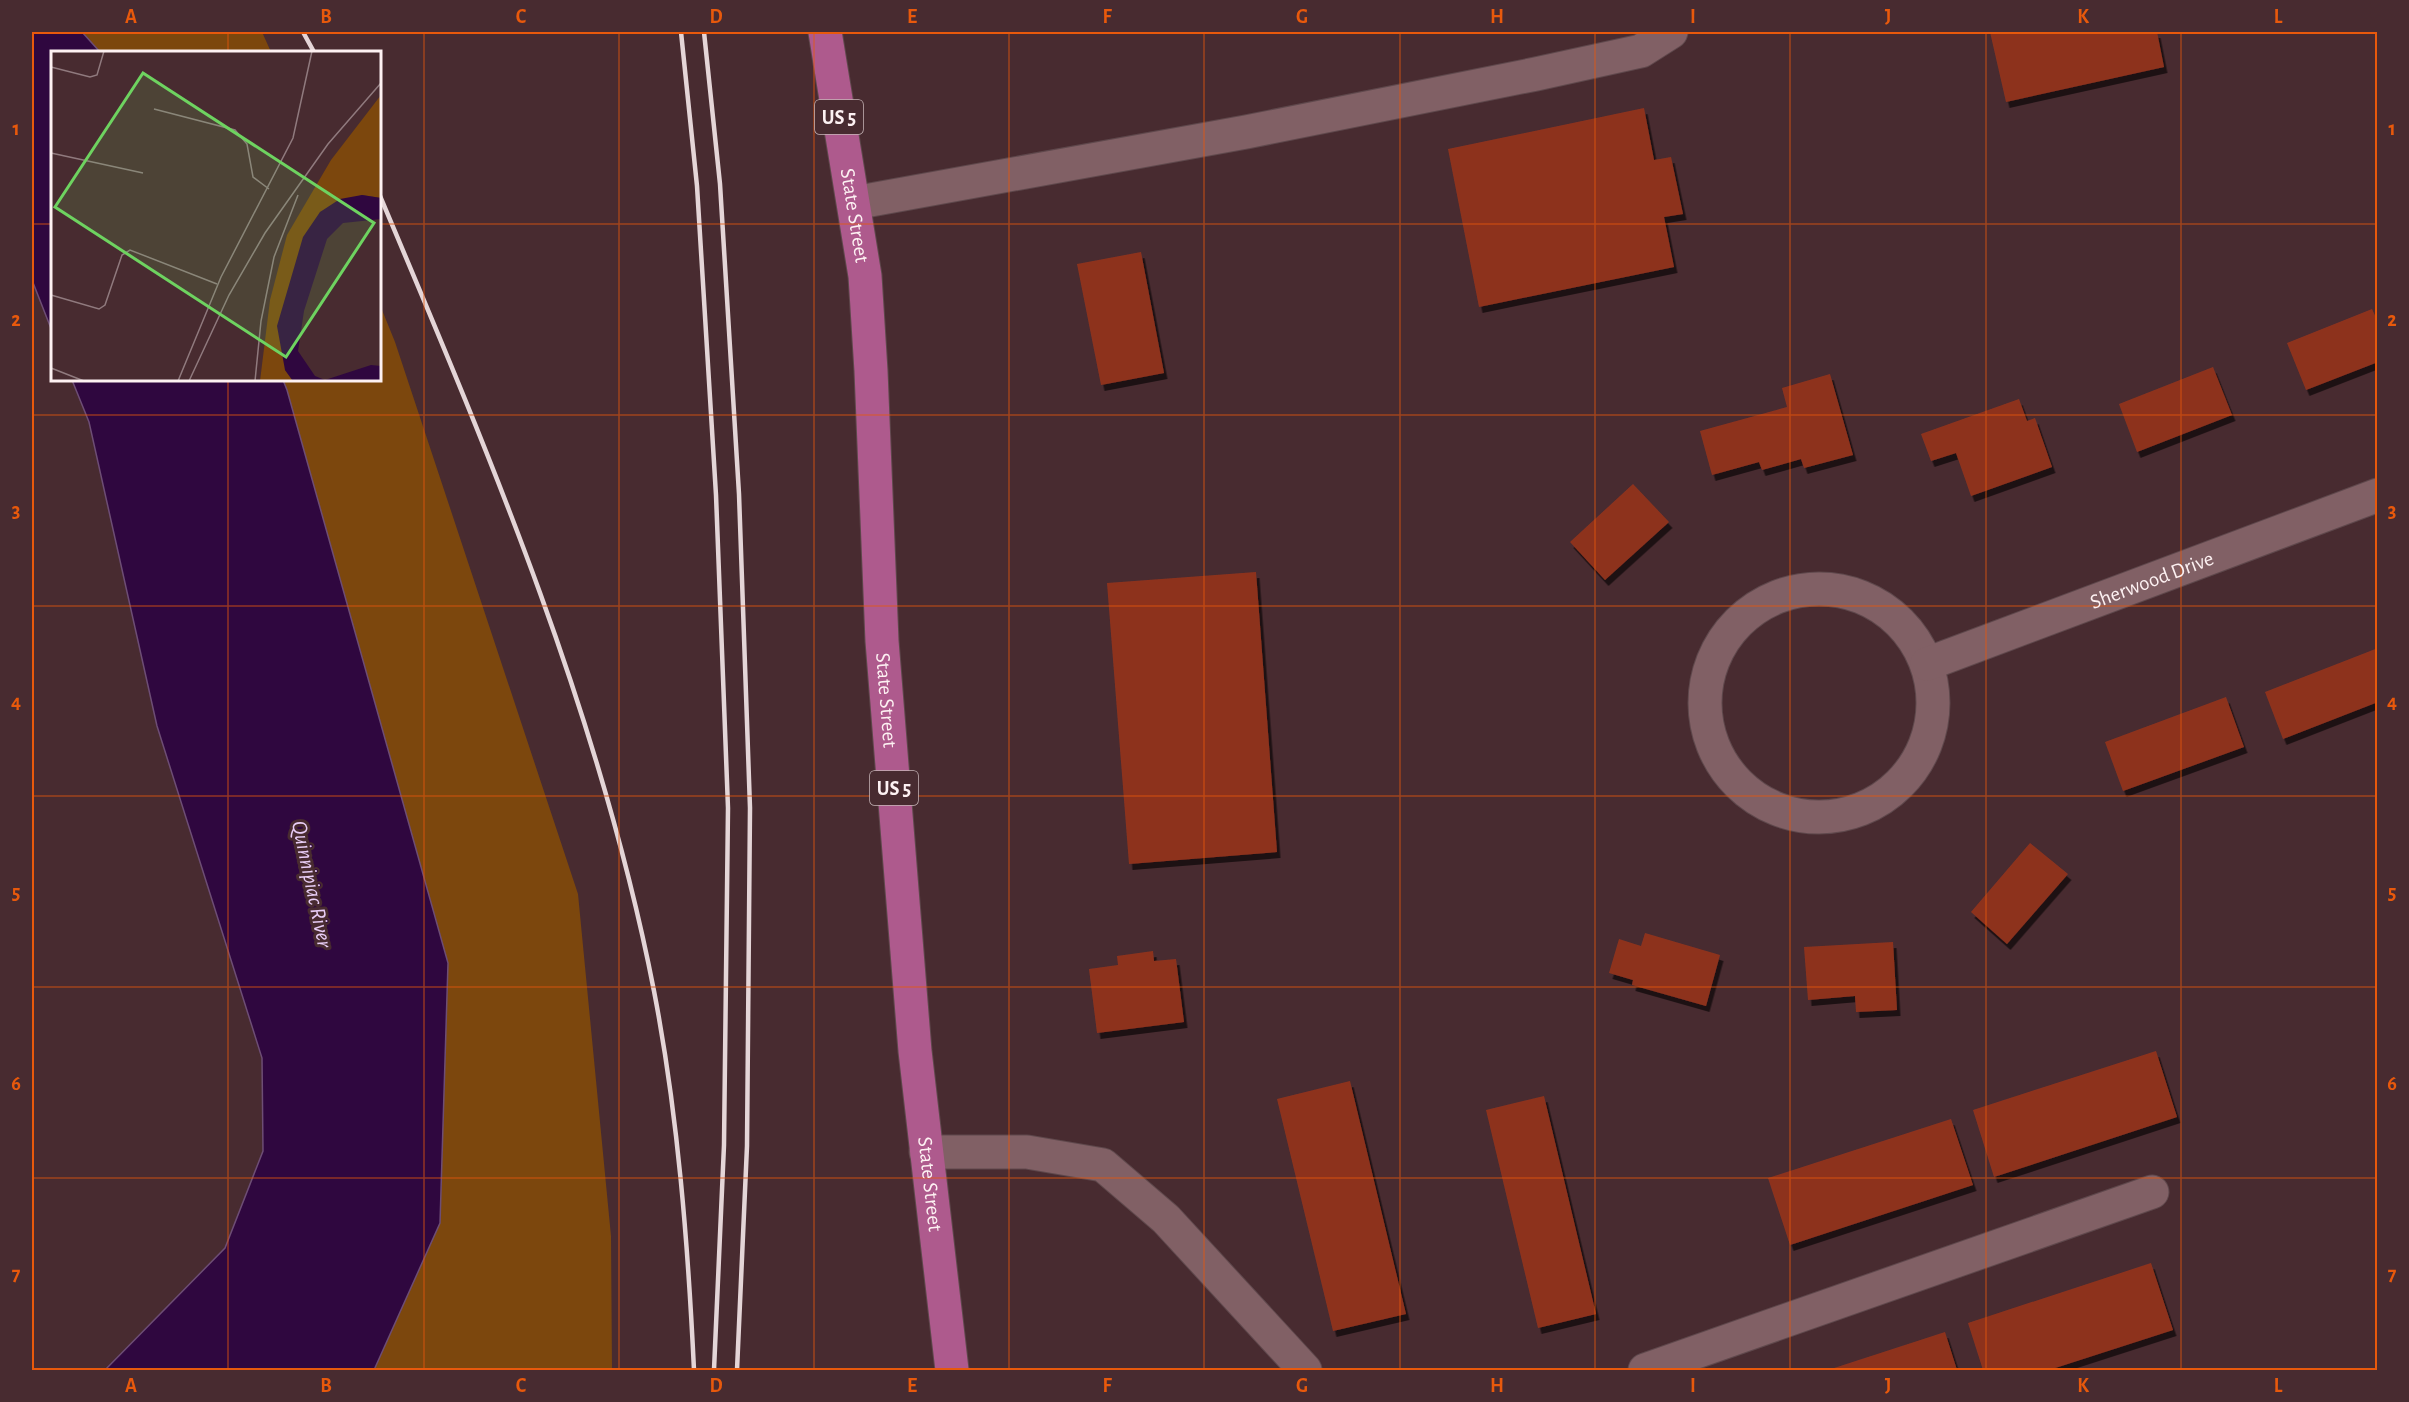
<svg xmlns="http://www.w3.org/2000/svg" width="2409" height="1402" font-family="'Alegreya Sans',sans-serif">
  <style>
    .green { fill: #7c470d }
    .water { fill: #2f073f; stroke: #6d4d75; stroke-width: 1.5 }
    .building { fill: #8d331e; filter: url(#shadow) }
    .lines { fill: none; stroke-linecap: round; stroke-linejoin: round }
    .minor-casing { stroke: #5f484c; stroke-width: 35 }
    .major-casing { stroke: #5f484c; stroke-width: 35 }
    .minor { stroke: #816065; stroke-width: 33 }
    .major { stroke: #ae5a8d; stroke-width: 33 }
    .rail { stroke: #e4d5d7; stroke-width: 4.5 }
    .grid { fill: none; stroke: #e8590c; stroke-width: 1.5; stroke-opacity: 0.55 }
    .labels { text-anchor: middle; stroke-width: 6; stroke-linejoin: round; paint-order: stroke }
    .shield { fill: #482b30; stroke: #c7b6b8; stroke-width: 1.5 }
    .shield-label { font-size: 20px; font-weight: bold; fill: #fdf1f2 }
    .street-label { font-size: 21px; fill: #fdf1f2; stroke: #482b30 }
    .water-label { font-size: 22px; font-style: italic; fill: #e8cdf6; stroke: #482b30 }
    .inset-road { fill: none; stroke: #907a7e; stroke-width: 1.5 }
    .view { fill: #6ed360; fill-opacity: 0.15; stroke: #6ed360; stroke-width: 3 }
    .inset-edge { fill: none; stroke: #fdf1f2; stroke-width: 3 }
    .neatline { fill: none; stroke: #e8590c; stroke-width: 2 }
    .grid-label { font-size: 20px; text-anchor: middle; font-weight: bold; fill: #e8590c }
  </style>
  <defs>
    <filter id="shadow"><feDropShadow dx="3.5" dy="6" stdDeviation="0" flood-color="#0009"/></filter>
  </defs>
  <rect width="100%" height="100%" fill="#482b30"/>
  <path class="green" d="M82,32H262L271,52H100Z
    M380,305L395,342L578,894L611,1236L612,1370H374L440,1223L287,390L283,380H380Z"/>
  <path class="water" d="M32,32H82L100,52H52V331L32,280Z
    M72,380H283L287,390L448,963L440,1223L374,1370H105L225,1248L263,1151L262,1058L157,726L89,422Z"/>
  <path class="building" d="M1990,32H2157L2164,67L2006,102Z
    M1644,108L1654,160L1671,157L1683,214L1664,217L1674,267L1479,307L1448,149Z
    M1141,252L1164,373L1101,385L1077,264Z
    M2372,309L2378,322V362L2306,390L2287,343Z
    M2213,367L2232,415L2137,452L2119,404Z
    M1830,374L1853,455L1804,468L1801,459L1762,470L1759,462L1712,475L1700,431L1787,407L1782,388Z
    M2019,399L2027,421L2035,418L2052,467L1971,496L1956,453L1931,461L1921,434Z
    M1633,484L1669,522L1605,580L1570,542Z
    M1256,572L1277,852L1129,864L1107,583Z
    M2378,648V702L2283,739L2265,692Z
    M2226,697L2244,747L2123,791L2105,742Z
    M2030,843L2068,874L2007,944L1971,912Z
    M1645,933L1720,955L1706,1006L1632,985L1633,980L1609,973L1619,939L1641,946Z
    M1893,942L1897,1010L1856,1012L1855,996L1808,1000L1804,947Z
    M1153,951L1154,961L1176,959L1184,1022L1097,1033L1089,969L1118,965L1117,956Z
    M2156,1051L2177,1117L1994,1177L1973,1110Z
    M1350,1081L1406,1314L1333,1331L1277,1099Z
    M1544,1096L1596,1314L1538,1328L1486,1110Z
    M1951,1119L1973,1185L1790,1245L1768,1178Z
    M2151,1263L2173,1330L2049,1370H1983L1968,1323Z
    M1945,1332L1957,1370H1828Z"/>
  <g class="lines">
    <g class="minor-casing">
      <g id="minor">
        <path d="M854,203L1246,132L1536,74L1641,51L1671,32"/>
        <circle cx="1819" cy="703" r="114"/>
        <path id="s1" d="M1927,664L2378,495"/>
        <path d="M926,1152H1027L1103,1165L1166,1219L1305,1370"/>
        <path d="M1645,1370L2152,1192"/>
      </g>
    </g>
    <g class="major-casing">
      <g id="major">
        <path id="s2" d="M825,32L865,276L871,371L882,641L915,1051L952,1370"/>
      </g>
    </g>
    <use href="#minor" class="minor"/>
    <use href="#major" class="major"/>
    <path class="rail" d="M303,32L314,52
      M681,32L697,186L716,495L728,808L724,1145L714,1370
      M704,32L720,184L739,494L750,808L747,1146L737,1370
      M380,196C489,454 600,714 654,991C678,1115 688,1245 694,1370"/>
  </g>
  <path class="grid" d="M228,32V52M424,32V1370M619,32V1370M814,32V1370M1009,32V1370M1204,32V1370M1400,32V1370M1595,32V1370M1790,32V1370M1986,32V1370M2181,32V1370M32,224H52M380,224H2378M228,380V1370M32,415H2378M32,606H2378M32,796H2378M32,987H2378M32,1178H2378"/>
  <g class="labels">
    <g class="shield">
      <rect x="815" y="100" width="48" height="34" rx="4.5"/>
      <rect x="870" y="771" width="48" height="34" rx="4.5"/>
    </g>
    <g class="shield-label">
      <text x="839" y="124">US 5</text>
      <text x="894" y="795">US 5</text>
    </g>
    <g class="street-label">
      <text dy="7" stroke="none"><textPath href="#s2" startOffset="186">State Street</textPath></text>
      <text dy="7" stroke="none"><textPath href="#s1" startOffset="240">Sherwood Drive</textPath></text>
      <text dy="7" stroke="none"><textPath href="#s2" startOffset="672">State Street</textPath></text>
      <text dy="7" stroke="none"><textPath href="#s2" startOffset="1158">State Street</textPath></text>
    </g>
    <g class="water-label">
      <text transform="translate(313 884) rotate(78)" y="8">Quinnipiac River</text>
    </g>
  </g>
  <g transform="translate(51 51)">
    <rect width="330" height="330" fill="#482b30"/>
    <path d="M330,44V147L311,144L269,161L234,319L242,330H209L219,249L236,184L280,109Z" fill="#7c470d"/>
    <path d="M311,144L330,147V168L292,172L276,188L253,260L247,300L264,325L274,329L320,314L330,315V330H242L234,319L226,275L252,186L269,161L289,148Z" fill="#2f073f"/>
    <path class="inset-road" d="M0,16L39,26L46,24L53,0M103,58L184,79L196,93L202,126L218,138M0,102L92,122M0,244L48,258L54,254L71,204L79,199L166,233M0,317L33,330M127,330L170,226L242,87L261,0M138,330L178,244L214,182L277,93L330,32M204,330L210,270L223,206L247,144"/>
    <path class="view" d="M92,22L323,172L235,306L4,156Z"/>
    <rect width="330" height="330" class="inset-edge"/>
  </g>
  <rect width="2409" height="1402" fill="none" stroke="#482b30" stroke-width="66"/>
  <rect x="33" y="33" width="2343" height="1336" class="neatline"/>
  <g class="grid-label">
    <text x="131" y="23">A</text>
    <text x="326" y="23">B</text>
    <text x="521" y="23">C</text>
    <text x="716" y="23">D</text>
    <text x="912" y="23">E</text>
    <text x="1107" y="23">F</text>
    <text x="1302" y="23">G</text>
    <text x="1497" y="23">H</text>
    <text x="1693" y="23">I</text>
    <text x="1888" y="23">J</text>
    <text x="2083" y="23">K</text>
    <text x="2278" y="23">L</text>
    <text x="16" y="135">1</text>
    <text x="2392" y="135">1</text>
    <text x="16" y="326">2</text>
    <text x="2392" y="326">2</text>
    <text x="16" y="517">3</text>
    <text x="2392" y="517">3</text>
    <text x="16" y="708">4</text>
    <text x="2392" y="708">4</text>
    <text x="16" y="899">5</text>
    <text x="2392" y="899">5</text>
    <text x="16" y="1090">6</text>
    <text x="2392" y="1090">6</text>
    <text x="16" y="1280">7</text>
    <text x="2392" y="1280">7</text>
    <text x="131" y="1392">A</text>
    <text x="326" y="1392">B</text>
    <text x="521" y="1392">C</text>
    <text x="716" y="1392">D</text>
    <text x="912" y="1392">E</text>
    <text x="1107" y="1392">F</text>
    <text x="1302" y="1392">G</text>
    <text x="1497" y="1392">H</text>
    <text x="1693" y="1392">I</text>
    <text x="1888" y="1392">J</text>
    <text x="2083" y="1392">K</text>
    <text x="2278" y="1392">L</text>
  </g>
</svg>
